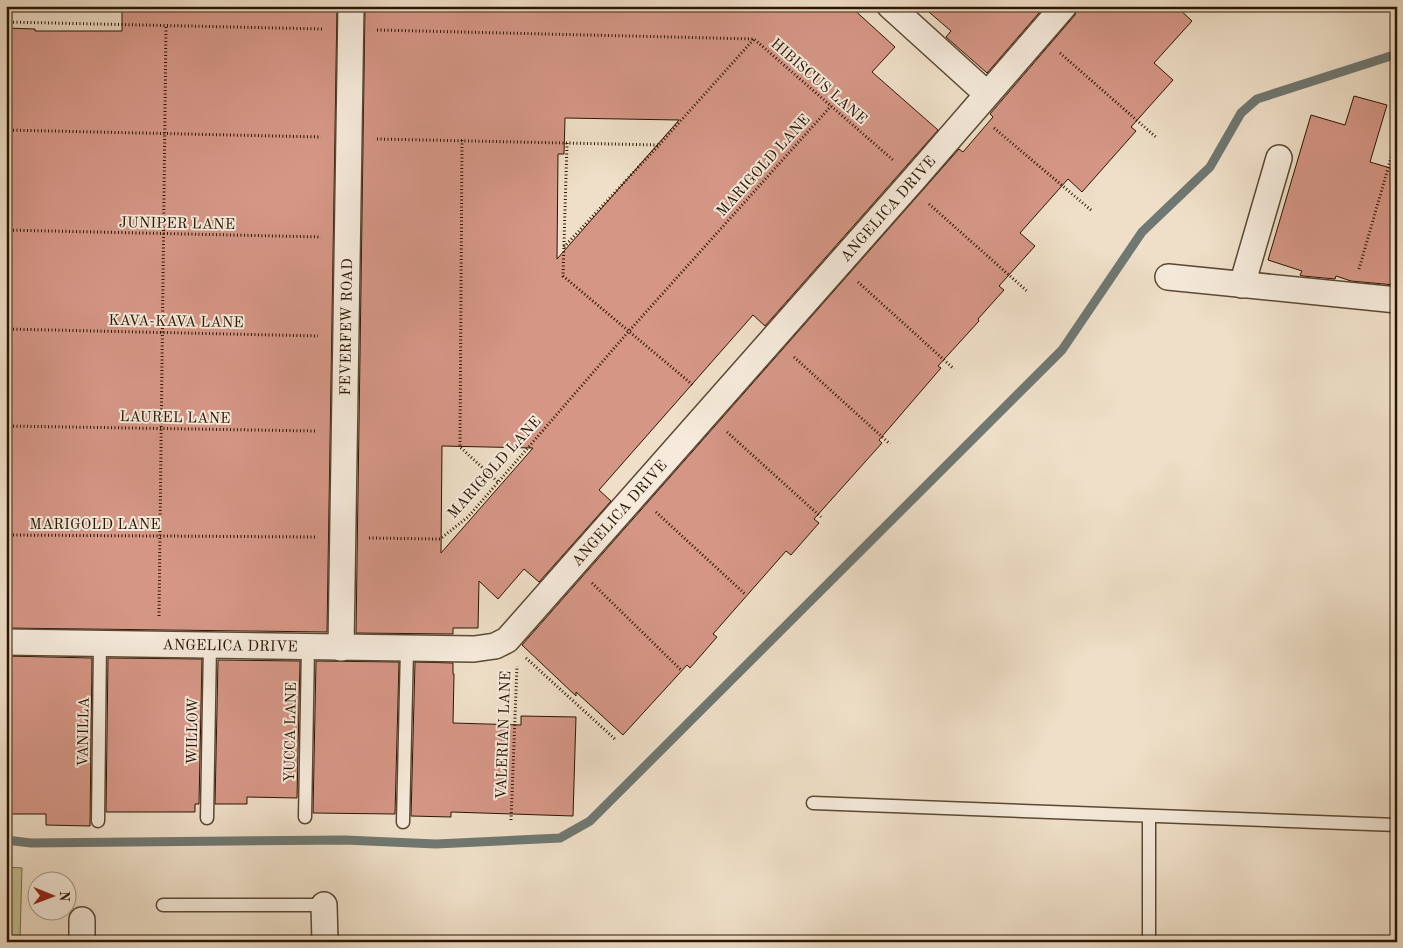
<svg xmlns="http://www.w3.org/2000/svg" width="1403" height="948" font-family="'Old Standard TT',serif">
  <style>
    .green { fill: #c0c091; stroke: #766a48 }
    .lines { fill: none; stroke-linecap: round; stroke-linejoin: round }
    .stream { stroke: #6f7872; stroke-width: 9 }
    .building { fill: #d59686; stroke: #2b1500; fill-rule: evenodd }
    .lane-casing { stroke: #5c4832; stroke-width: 15 }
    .street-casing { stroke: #5c4832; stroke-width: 28 }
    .path { stroke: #2b1500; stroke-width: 3; stroke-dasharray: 1 2.5; stroke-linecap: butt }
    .lane { stroke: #f5eadb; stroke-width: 12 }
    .street { stroke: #f5eadb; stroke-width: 25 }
    .labels { text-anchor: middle; stroke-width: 4; stroke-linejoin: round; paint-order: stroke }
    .street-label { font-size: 15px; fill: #2b1500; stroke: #f5eadb }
  </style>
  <rect width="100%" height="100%" fill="#efdfc8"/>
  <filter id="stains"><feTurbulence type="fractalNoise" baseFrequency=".004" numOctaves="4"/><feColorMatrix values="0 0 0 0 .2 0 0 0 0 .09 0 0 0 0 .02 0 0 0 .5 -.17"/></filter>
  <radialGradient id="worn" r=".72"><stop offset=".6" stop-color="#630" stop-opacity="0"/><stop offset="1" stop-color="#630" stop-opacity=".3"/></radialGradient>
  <path class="green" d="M6,867L22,868L20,940H6Z"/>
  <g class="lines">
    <path class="stream" d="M6,840L31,843L345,840L436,844L560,838L590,821L1062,350L1142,232L1210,167L1241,113L1257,99L1397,54"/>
  </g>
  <path class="building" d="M122,6H337L327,632L6,628V28L35,29V31H122Z
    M365,6H850L895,47L872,72L938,130L765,326L753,315L599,490L611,501L539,582L524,569L498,599L479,581L478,628H453V634L356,633ZM565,118L679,120L557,259L558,154H564ZM442,446L533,448L441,553Z
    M922,6H1045L987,73L946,37L951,31Z
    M1078,6H1176L1192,21L1154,63L1173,80L1131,127L1136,131L1082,192L1068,179L1020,233L1035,246L999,286L1004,290L978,319L979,321L938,366L941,368L879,440L882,443L814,519L819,523L791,555L786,551L713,634L717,637L690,668L687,665L623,735L576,692V696L522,645L959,149L963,152L993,117L990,114L1075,15Z
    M1354,96L1387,105L1370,162L1397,170V279L1395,285L1351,281L1336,276L1335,279L1303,276L1300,275L1302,271L1268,260L1311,115L1345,125Z
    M6,656L92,658L90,826L46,825V814H6Z
    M108,658L202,659L199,804H195V812H106Z
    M218,660L300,661L297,798L247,797V804H215Z
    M316,661L399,662L395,814L313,813Z
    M415,662L453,663V674H454L453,723L521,725V716L576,717L573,816L451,812V817L411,816Z"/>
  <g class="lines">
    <g class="lane-casing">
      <path id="lane" d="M813,803L1397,825
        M305,817L308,647
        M207,818L210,645
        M98,821L100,643
        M403,822L407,648
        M163,905H324
        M1149,942V816"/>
    </g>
    <g class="street-casing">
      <g id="street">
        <path d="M890,6L987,94"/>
        <path d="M1168,277L1397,300"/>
        <path d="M1242,285L1279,158"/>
        <path id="s1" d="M6,642L474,649L495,646L507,640L914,179L1064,6"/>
        <path id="s2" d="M341,648L351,6"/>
        <path d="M324,905L325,942"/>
        <path d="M82,920V942"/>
      </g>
    </g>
    <path class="path" d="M6,22L323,29
      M377,30L754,39L893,160
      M1060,53L1157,138
      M994,128L1091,210
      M6,130L321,137
      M377,139L659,145
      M462,140L460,447L498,482
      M567,143L563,276L694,386
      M929,204L1028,292
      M6,230L321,237
      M564,247L659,145L754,39
      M1359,269L1397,137
      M858,282L954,369
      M6,329L318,336
      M794,357L890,444
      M6,426L316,431
      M727,432L821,517
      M656,512L746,595
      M6,535L315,537
      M369,538L440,539L468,517L629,331L831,106
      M592,583L681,670
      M159,616L166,26
      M526,658L616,740
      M511,820L517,666"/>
    <use href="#lane" class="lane"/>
    <use href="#street" class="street"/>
  </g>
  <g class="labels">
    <g class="street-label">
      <text transform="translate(819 81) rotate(41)" y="5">HIBISCUS LANE</text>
      <text transform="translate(763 165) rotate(-48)" y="5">MARIGOLD LANE</text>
      <text dy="5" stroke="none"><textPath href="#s1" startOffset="1078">ANGELICA DRIVE</textPath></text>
      <text transform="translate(177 223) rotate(1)" y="5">JUNIPER LANE</text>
      <text transform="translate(176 321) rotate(1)" y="5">KAVA-KAVA LANE</text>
      <text dy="5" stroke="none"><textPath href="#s2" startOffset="321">FEVERFEW ROAD</textPath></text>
      <text transform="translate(175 417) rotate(1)" y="5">LAUREL LANE</text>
      <text transform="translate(494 467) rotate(-48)" y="5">MARIGOLD LANE</text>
      <text dy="5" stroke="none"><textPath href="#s1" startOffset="672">ANGELICA DRIVE</textPath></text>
      <text x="95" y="529">MARIGOLD LANE</text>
      <text dy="5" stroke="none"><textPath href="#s1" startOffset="224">ANGELICA DRIVE</textPath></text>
      <text transform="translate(192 731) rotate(-89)" y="5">WILLOW</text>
      <text transform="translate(83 732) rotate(-89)" y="5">VANILLA</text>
      <text transform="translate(290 732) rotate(-89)" y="5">YUCCA LANE</text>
      <text transform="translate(503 735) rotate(-88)" y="5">VALERIAN LANE</text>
    </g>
  </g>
  <rect width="1403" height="948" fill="none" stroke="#efdfc8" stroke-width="25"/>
  <rect x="8" y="8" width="1388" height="933" fill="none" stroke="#2b1500" stroke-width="2.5"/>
  <rect x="12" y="12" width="1378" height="923" fill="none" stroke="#2b1500"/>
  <g transform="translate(52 896) rotate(91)"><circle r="24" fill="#f5eadb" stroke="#a49583"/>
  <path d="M0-4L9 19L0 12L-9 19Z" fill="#8f2418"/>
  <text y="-8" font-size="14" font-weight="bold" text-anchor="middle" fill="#2b1500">N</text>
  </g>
  <rect width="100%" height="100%" filter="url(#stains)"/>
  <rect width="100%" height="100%" fill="url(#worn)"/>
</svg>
